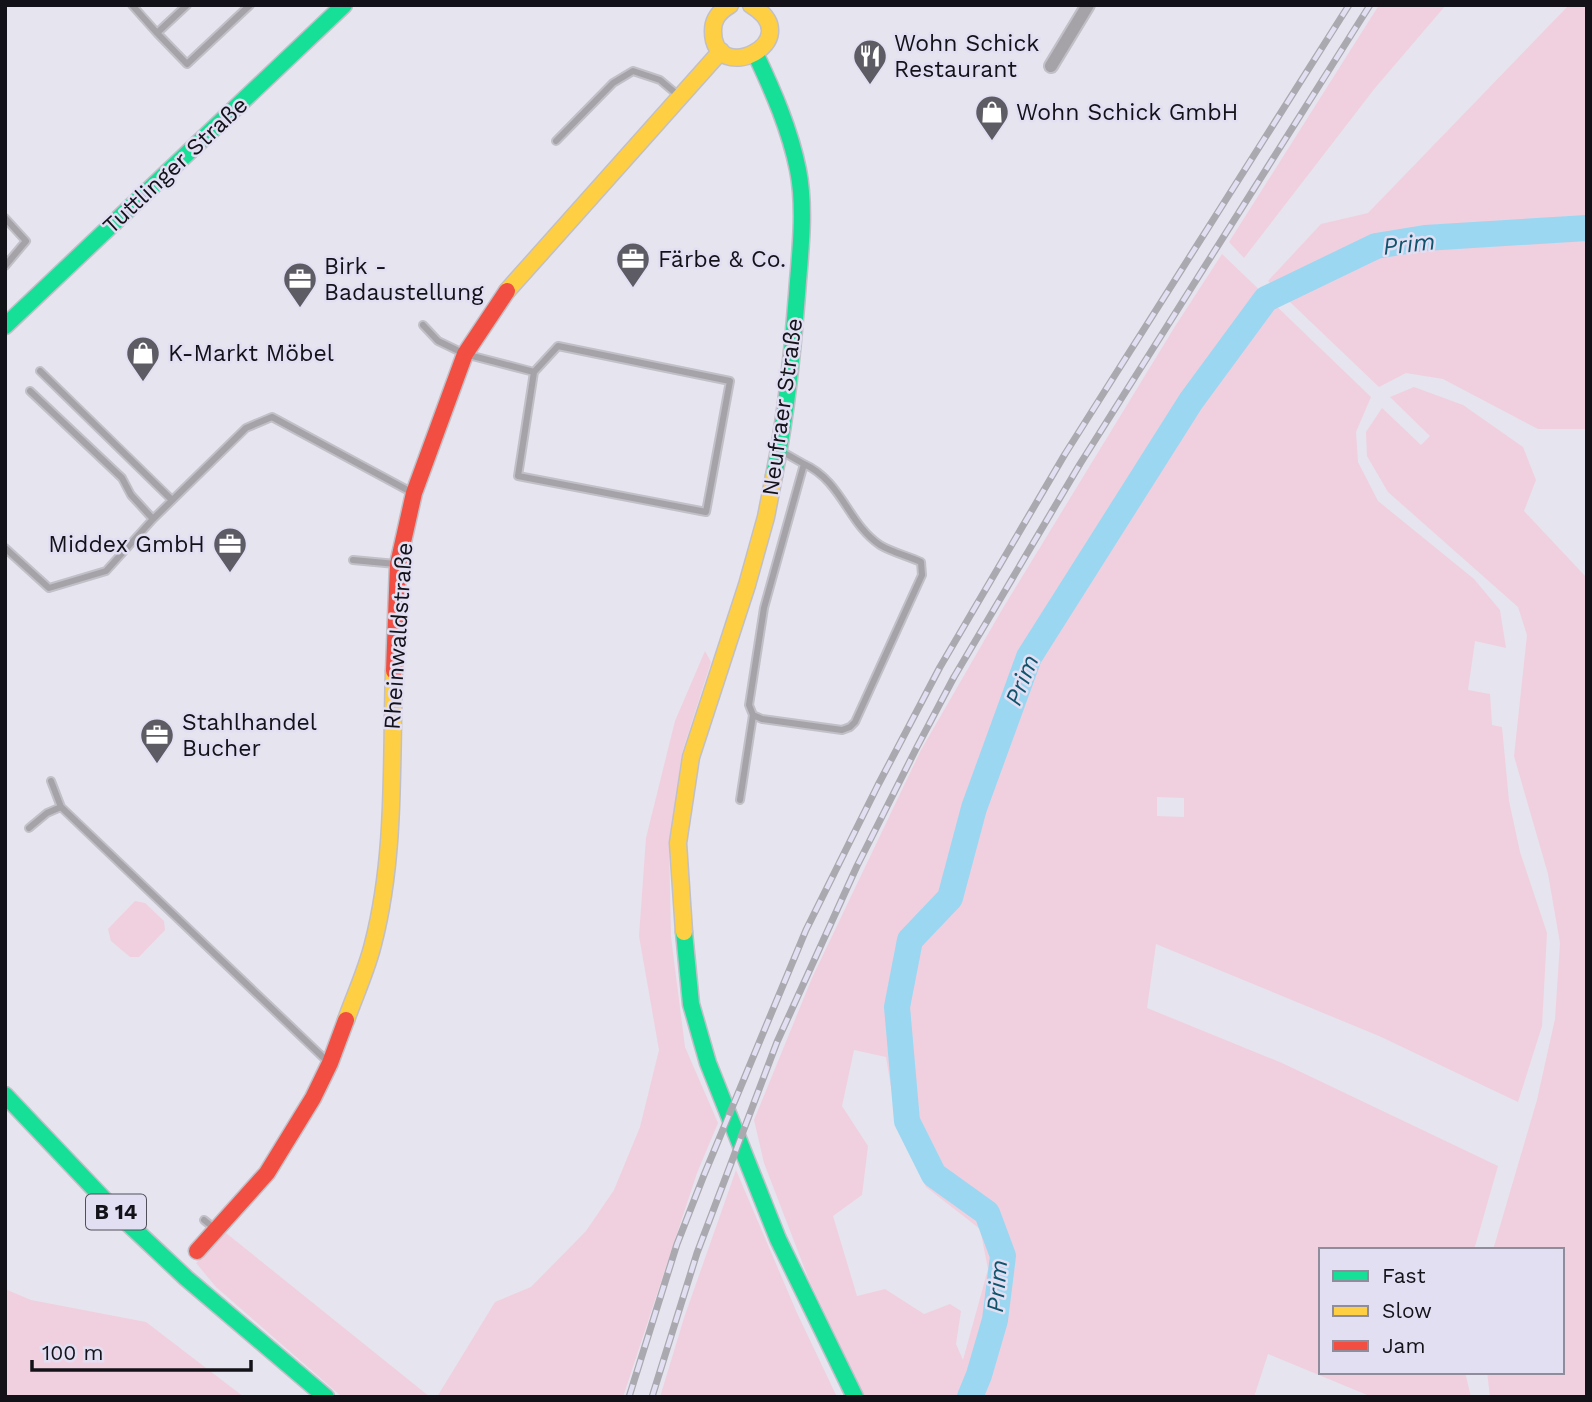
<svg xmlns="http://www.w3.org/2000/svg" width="1592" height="1402" font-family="'Work Sans',sans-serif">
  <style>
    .green { fill: #f0d0df; fill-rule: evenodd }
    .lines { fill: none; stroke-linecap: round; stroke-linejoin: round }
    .river { stroke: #9cd7f2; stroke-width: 26 }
    .lane-casing { stroke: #c1bfc7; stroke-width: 10 }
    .street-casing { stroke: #c1bfc7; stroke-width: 16 }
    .fast-casing { stroke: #c1bfc7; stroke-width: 19 }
    .slow-casing { stroke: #c1bfc7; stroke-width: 19 }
    .jam-casing { stroke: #c1bfc7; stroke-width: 19 }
    .lane { stroke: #a5a3a7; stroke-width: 6 }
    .street { stroke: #a5a3a7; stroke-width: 12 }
    .fast { stroke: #16e098; stroke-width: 16 }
    .slow { stroke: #ffcf43; stroke-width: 16 }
    .jam { stroke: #f24e42; stroke-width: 16 }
    .rail-casing { stroke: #aaa9af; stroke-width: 7 }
    .rail { stroke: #e2dff3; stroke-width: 4.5; stroke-dasharray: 13; stroke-linecap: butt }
    .labels { text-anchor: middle; stroke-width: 5; stroke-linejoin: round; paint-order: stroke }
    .shield { fill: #e2dff3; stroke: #51505a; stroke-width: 2 }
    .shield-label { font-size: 21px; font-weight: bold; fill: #131219 }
    .poi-label { font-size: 23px; fill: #131219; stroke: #e2dff3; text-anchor: start }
    .street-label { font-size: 23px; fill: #131219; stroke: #e2dff3 }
    .water-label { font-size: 24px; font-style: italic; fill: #0f546c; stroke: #e2dff3 }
  </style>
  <rect width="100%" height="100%" fill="#e6e4ee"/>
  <path class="green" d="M1379,5H1446L1375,88L1244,258L1229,242Z
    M1569,5H1587V429H1538L1443,379L1406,373L1379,387L1268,281L1321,224L1368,213Z
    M1222,254L1371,397L1356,432L1358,462L1378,501L1474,579L1500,610L1506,648L1475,641L1468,690L1490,694L1492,725L1502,727L1509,801L1520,852L1547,933L1542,1026L1518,1102L1379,1036L1156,944L1147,1008L1282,1063L1498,1166L1474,1250H1321V1372H1465L1471,1397H1372L1268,1354L1254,1397H865L809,1280L764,1163L754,1120L812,978L921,750L1003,608L1174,328ZM1157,797L1184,798V817L1157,816ZM854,1050L886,1057L897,1124L926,1187L980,1229L988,1269L963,1360L956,1344L961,1311L950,1304L924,1314L885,1289L857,1296L833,1216L862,1195L868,1146L842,1106Z
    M1414,387L1463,405L1523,447L1536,480L1524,511L1587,578V1397H1490L1487,1372H1562V1250H1493L1537,1100L1555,1019L1560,943L1548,874L1514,756L1527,635L1518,607L1388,492L1367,456L1366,432L1382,408L1421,445L1430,436L1390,397Z
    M705,651L711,662L682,753L669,844L671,937L685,1047L718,1123L697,1173L623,1397H437L495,1302L531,1287L586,1231L614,1190L640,1127L659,1050L639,936L646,838L675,721Z
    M135,901L145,903L164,921L165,930L139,957H130L111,941L108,929Z
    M736,1170L797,1313L837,1397H660L684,1318Z
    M226,1233L430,1397H342L216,1287L196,1263Z
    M5,1289L31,1300L146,1322L244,1397H5Z"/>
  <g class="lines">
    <path class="river" d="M970,1397L979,1375L995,1320L1003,1256L987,1213L934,1175L907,1121L897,1007L910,940L950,898L974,808L1029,657L1191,401L1266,299L1376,246L1425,238L1587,228"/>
    <g class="lane-casing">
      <path id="lane" d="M132,5L157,33
        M187,5L157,33L187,64L250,5
        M556,141L613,83L633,71L660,80L679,96
        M5,218L26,241L5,266
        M423,325L438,341L465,354L534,372L518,476L706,512L730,381L558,346L534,372
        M40,371L172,500
        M30,391L122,478L131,495L153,519
        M781,451L804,464L764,608L749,705L753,715L762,719L842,730L850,727L855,722L922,575L921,562C908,556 891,552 880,545C848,524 842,481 804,464
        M5,548L49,588L106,571L153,519L246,428L272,417L411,492
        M353,560L396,564
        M51,781L61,807L328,1062
        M740,800L753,715
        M29,828L47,813L61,807
        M204,1220L214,1228"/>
    </g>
    <g class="street-casing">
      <path id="street" d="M1051,66L1088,5"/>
    </g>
    <g class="fast-casing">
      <path id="fast" d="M756,55C773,91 790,130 798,170C805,205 801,245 798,281C793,347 787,411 774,476
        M5,326L344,5
        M684,932L691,1004L708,1063L778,1239L855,1397
        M5,1095L118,1214L186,1278L326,1397"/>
    </g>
    <g class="slow-casing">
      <path id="slow" d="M730,5C720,11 713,18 713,31C713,88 810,41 751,5
        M507,291L721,51
        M684,932L678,843L691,757L747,585L766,517L774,476
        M346,1020C355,995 367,969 373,944C396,856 391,761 394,671"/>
    </g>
    <g class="jam-casing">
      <path id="jam" d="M394,671L398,564L414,493L465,354L507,291
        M197,1251L267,1173L313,1098L330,1063L346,1020"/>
    </g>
    <use href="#lane" class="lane"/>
    <use href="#street" class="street"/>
    <use href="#fast" class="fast"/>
    <use href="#slow" class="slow"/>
    <use href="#jam" class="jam"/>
    <g class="rail-casing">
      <path id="rail" d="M629,1397L677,1244L704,1175L806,930L878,785L940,667L1065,454L1349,5
        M652,1397L697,1253L777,1042L857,866L917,747L954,677L1080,464L1370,5"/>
    </g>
    <use href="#rail" class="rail"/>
  </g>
  <defs>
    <g id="restaurant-pin" transform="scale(1.75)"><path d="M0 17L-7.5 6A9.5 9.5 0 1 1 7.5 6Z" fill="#5d5c64" stroke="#e2dff3"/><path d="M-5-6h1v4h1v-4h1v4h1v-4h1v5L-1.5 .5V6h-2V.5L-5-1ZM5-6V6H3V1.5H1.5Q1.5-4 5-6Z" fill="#fff"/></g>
    <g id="shop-pin" transform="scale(1.75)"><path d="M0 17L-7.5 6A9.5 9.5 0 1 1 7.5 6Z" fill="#5d5c64" stroke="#e2dff3"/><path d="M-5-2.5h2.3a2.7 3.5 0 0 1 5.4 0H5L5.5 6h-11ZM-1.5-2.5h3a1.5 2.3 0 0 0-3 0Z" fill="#fff"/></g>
    <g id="office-pin" transform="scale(1.75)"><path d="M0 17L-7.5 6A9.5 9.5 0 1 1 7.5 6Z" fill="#5d5c64" stroke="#e2dff3"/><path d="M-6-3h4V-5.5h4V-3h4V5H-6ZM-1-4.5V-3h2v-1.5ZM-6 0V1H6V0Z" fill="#fff"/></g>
  </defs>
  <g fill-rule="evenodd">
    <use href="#restaurant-pin" x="870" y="56"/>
    <use href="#shop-pin" x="992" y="112"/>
    <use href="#office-pin" x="633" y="259"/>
    <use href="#office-pin" x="300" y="279"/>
    <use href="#shop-pin" x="143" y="353"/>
    <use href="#office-pin" x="230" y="544"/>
    <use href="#office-pin" x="157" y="735"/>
  </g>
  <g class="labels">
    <rect class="shield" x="86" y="1194.5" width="60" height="35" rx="5"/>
    <g class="shield-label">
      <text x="116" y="1219">B 14</text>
    </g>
    <g class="poi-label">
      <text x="894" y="51">Wohn Schick<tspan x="894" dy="26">Restaurant</tspan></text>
      <text x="1016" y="120">Wohn Schick GmbH</text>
      <text x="658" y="267">Färbe &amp; Co.</text>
      <text x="324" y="274">Birk -<tspan x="324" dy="26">Badaustellung</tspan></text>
      <text x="168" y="361">K-Markt Möbel</text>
      <text x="205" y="552" text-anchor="end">Middex GmbH</text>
      <text x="182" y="730">Stahlhandel<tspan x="182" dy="26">Bucher</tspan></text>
    </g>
    <g class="street-label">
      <text transform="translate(175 165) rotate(-43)" y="8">Tuttlinger Straße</text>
      <text transform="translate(782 407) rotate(-82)" y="8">Neufraer Straße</text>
      <text transform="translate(398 636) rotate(-86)" y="8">Rheinwaldstraße</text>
    </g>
    <g class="water-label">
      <text transform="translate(1409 244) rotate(-6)" y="8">Prim</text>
      <text transform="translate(1022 680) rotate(-68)" y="8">Prim</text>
      <text transform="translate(997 1286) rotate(-85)" y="8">Prim</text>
    </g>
  </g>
  <rect width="1592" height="1402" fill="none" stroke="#131219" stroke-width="14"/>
  <rect x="1319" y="1248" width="245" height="126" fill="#e2dff3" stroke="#8f8d9c" stroke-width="2"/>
  <rect x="1333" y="1271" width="35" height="10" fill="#16e098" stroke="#8f8d9c" stroke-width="2"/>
  <text x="1382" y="1283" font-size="21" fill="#131219">Fast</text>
  <rect x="1333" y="1306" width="35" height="10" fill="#ffcf43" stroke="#8f8d9c" stroke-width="2"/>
  <text x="1382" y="1318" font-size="21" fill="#131219">Slow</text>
  <rect x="1333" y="1341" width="35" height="10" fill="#f24e42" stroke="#8f8d9c" stroke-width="2"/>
  <text x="1382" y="1353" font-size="21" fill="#131219">Jam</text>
  <path d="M32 1360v10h219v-10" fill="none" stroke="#131219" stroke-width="3.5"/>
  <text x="42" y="1360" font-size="21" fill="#131219" stroke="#e2dff3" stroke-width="5" paint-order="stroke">100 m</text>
</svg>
